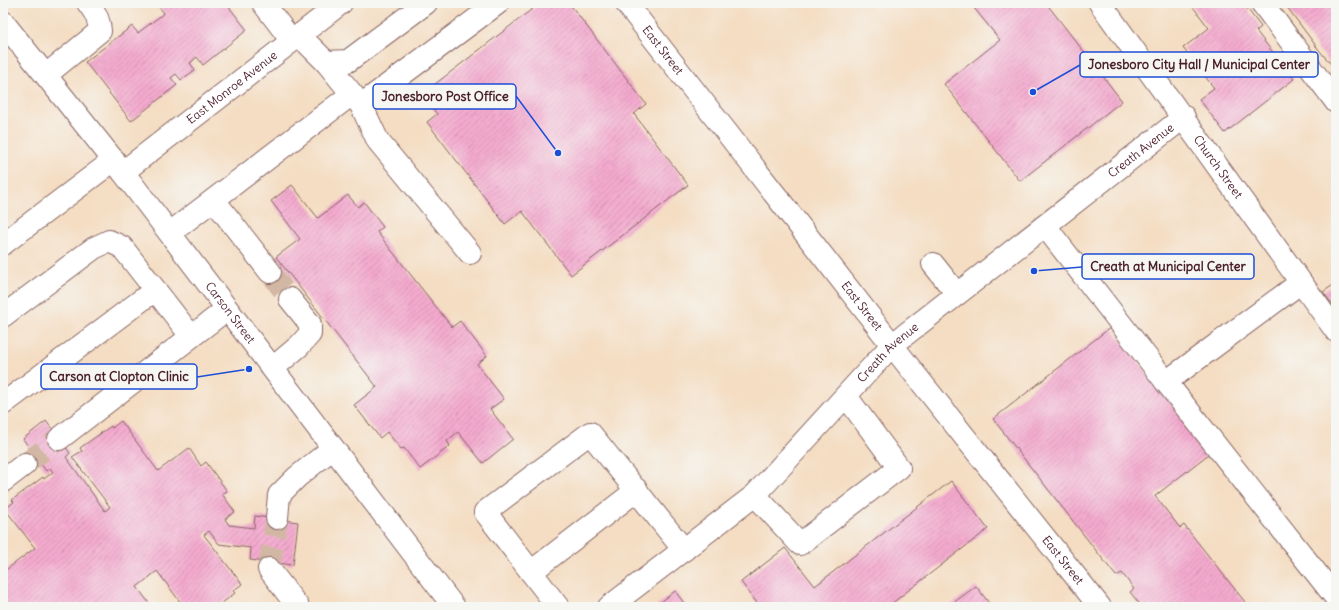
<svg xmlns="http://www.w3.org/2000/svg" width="1339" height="610" font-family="Delius,sans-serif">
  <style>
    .building { fill: url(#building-hatch) }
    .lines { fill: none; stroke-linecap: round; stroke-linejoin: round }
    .minor-tunnel { stroke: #d2b7a4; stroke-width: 22; stroke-dasharray: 22 11; stroke-linecap: butt }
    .minor-casing { stroke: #866260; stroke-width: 24 }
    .path { stroke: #866260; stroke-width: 2.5; stroke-dasharray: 1 3; stroke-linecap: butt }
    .minor { stroke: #fff; stroke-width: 22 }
    .labels { text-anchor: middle; stroke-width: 3; stroke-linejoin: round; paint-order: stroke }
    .street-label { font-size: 12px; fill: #4a1f2b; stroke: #f6f6f2 }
    .leader { fill: none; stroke: #1d4ed8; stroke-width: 1.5 }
    .callout-dot { fill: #1d4ed8; stroke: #f6f6f2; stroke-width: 1.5 }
    .callout { fill: #f6f6f2; stroke: #1d4ed8; stroke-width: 1.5 }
    .callout-label { font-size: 13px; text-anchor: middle; font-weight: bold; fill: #4a1f2b }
  </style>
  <defs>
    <pattern id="building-hatch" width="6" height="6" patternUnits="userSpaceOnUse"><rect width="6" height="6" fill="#f4aacf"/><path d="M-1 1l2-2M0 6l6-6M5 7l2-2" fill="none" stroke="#c88aa8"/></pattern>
  </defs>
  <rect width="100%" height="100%" fill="#f6f6f2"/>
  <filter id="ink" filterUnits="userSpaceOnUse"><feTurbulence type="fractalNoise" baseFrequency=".025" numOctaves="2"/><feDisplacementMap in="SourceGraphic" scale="8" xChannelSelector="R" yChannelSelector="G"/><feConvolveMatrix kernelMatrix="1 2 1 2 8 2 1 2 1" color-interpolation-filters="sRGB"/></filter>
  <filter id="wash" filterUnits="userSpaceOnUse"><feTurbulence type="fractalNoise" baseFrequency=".012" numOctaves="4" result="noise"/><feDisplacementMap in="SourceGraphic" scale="16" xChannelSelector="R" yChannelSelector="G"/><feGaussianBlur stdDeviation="0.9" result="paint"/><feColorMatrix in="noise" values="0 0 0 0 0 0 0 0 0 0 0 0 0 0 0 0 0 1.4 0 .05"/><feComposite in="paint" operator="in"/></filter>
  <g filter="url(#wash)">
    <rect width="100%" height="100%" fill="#f4ddc2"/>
    <g id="blocks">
      <path class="building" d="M161,3H226L247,30L203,65L197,57L190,63L195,70L181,80L176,74L171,78L177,85L131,121L85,62L132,26L138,33L164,13L158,6Z
        M540,3H569L646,104L634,114L688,185L571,275L522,211L505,224L427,122L437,114L421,95Z
        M970,3H1046L1122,101L1020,181L944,84L1000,40Z
        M1190,3H1243L1261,27L1256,31L1294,79L1225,133L1199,99L1214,88L1183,48L1209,28Z
        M1284,3H1336V70L1319,50Z
        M292,185L318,218L348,195L358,207L364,202L383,227L377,232L452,327L460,321L487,356L477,364L504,399L490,409L513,439L483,463L458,432L447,441L450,446L420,469L404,448L401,449L387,432L380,438L354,405L377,387L276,257L300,239L271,201Z
        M1336,283V309L1323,292Z
        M1111,327L1210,453L1155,496L1180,528L1184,525L1249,607H1142L1130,592L1134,589L1122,573L1116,576L993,419Z
        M46,421L70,453L66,457L105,511L110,507L72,457L82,451L80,448L111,426L112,428L121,421L158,471L189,448L201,466L206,462L227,491L222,494L235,512L225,519L229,525L254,528L255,516L298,522L293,565L250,560L251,548L219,544L209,531L204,535L242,584L233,591L235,593L217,607H184L157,571L137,587L152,607H7L3,602V572L35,548L5,509L14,502L12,500L43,477L44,479L53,472L50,468L46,471L23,439Z
        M951,481L988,529L887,607H760L741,582L785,548L815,586Z
        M976,586L992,607H948Z
        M675,591L687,607H655Z"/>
    </g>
  </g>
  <g filter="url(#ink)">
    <use href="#blocks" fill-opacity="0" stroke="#866260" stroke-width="1"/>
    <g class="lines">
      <path class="minor-tunnel" d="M270,272L290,299
        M25,464L59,439
        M269,569L277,518"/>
      <g class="minor-casing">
        <g id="minor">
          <path d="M263,3L292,41"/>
          <path id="s1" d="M626,3L910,368L1100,607"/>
          <path id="s2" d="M1100,3L1336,331"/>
          <path d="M1262,3L1336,102"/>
          <path id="s3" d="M3,22L123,172L454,607"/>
          <path d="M299,35L326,62L348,61L426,3"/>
          <path d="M326,62L361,105L378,141L470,253"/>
          <path d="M46,75L100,31C99,19 95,12 88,3"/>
          <path d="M361,105L498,3"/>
          <path id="s4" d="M123,172L341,3"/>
          <path d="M214,200L270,272"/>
          <path d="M1045,226L1166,382"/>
          <path d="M170,233L352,94"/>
          <path d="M3,244L114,160"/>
          <path d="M933,264L957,294"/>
          <path d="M1300,283L1166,382L1336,598"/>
          <path d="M3,316L94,248L109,241L122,247L191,336"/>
          <path d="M273,368L299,346L310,334V324L290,299"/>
          <path d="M3,404L155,290"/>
          <path d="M59,439L227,309"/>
          <path d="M3,481L25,464"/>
          <path d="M755,495L800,544L899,468L846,396"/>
          <path d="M277,518L279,495L297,477L333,448"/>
          <path d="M269,569L298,607"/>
          <path d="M531,572L637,490"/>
          <path d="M558,607L485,512L590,433L684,550"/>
          <path id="s5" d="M609,607L755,495L892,345L1184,117"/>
        </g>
      </g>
      <path class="path" d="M1336,388L1333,391L1336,395"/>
      <use href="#minor" class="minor"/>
    </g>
  </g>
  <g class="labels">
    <g class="street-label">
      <text dy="4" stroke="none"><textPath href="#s1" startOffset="60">East Street</textPath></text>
      <text dy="4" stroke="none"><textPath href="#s4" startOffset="138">East Monroe Avenue</textPath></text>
      <text dy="4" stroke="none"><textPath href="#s5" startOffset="703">Creath Avenue</textPath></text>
      <text dy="4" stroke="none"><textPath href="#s2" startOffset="202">Church Street</textPath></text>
      <text dy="4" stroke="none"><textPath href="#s1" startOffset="384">East Street</textPath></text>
      <text dy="4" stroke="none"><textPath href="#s3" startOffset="369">Carson Street</textPath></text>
      <text dy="4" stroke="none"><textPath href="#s5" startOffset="379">Creath Avenue</textPath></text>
      <text dy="4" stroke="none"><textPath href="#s1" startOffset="708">East Street</textPath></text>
    </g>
  </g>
  <path class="leader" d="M1033 92L1080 65M558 153L516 96M1034 271L1082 267M249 369L197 377"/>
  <g class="callout-dot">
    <circle cx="1033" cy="92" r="4"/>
    <circle cx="558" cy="153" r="4"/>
    <circle cx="1034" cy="271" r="4"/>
    <circle cx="249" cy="369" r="4"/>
  </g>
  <g class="callout">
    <rect x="1080" y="52" width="238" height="25" rx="4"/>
    <rect x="373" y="84" width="143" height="25" rx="4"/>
    <rect x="1082" y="254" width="172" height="25" rx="4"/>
    <rect x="41" y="364" width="156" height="25" rx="4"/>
  </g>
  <g class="callout-label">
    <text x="1199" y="69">Jonesboro City Hall / Municipal Center</text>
    <text x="445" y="101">Jonesboro Post Office</text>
    <text x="1168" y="271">Creath at Municipal Center</text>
    <text x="119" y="381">Carson at Clopton Clinic</text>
  </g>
  <rect width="1339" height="610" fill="none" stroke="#f6f6f2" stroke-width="16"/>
</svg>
